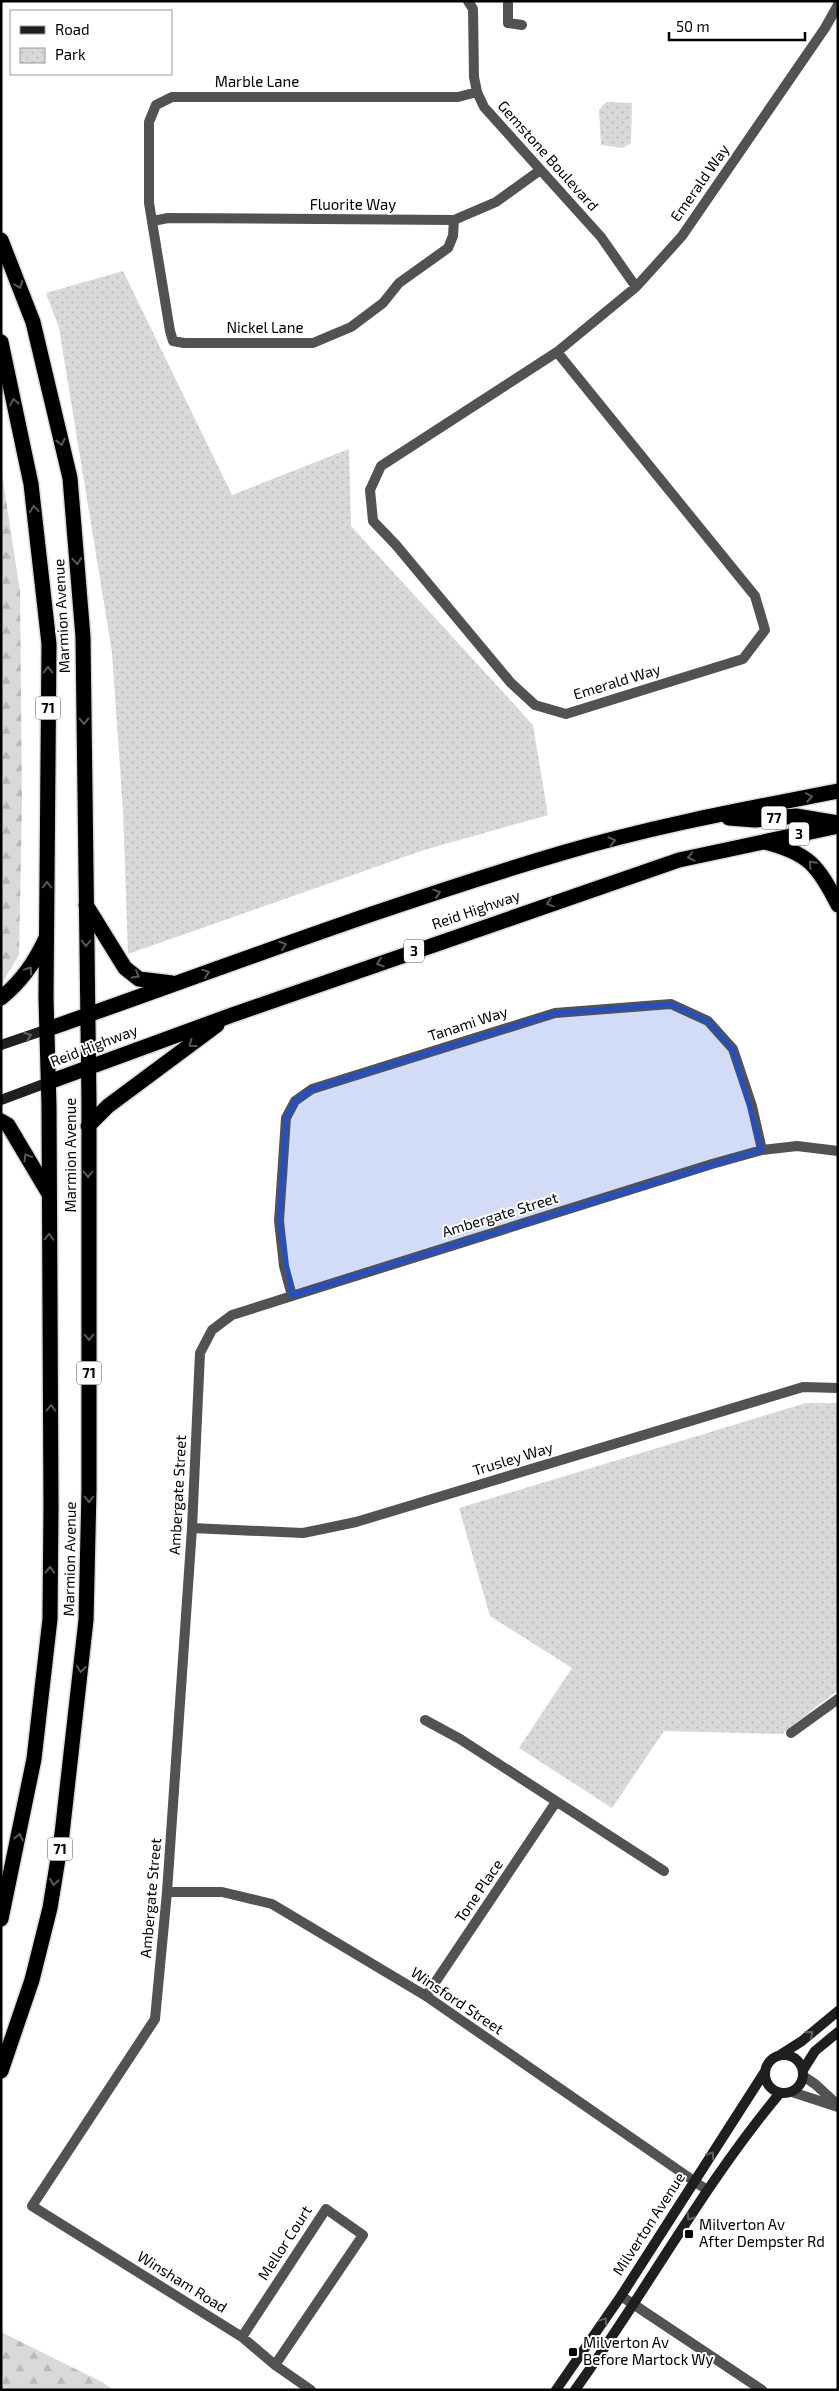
<svg xmlns="http://www.w3.org/2000/svg" width="839" height="2391" font-family="'Exo 2',sans-serif">
  <style>
    .forest { fill: url(#forest-firs) }
    .park { fill: url(#park-dots) }
    .lines { fill: none; stroke-linecap: round; stroke-linejoin: round }
    .highway-casing { stroke: #dbdbdb; stroke-width: 18 }
    .lane { stroke: #525252; stroke-width: 10 }
    .street { stroke: #525252; stroke-width: 10 }
    .secondary { stroke: #1f1f1f; stroke-width: 10 }
    .highway { stroke: #000; stroke-width: 15 }
    .oneway { stroke: #595959 }
    .oneway2 { stroke: #626262 }
    .marked { fill: #1d4ed8; fill-opacity: 0.2; stroke: #1d4ed8; stroke-width: 4; stroke-linejoin: round }
    .poi-dot { fill: #000; stroke: #fff; stroke-width: 2 }
    .labels { text-anchor: middle; stroke-width: 4; stroke-linejoin: round; paint-order: stroke }
    .shield { fill: #fff; stroke: #4c4c4c; stroke-width: 1 }
    .shield-label { font-size: 14px; font-weight: bold; fill: #000 }
    .street-label { font-size: 15px; fill: #000; stroke: #fff }
    .poi-label { font-size: 15px; fill: #000; stroke: #fff; text-anchor: start }
  </style>
  <defs>
    <pattern id="forest-firs" width="22" height="20" patternUnits="userSpaceOnUse" patternTransform="scale(1.25)"><rect width="22" height="20" fill="#d9d9d9"/><path d="M5 1l3.5 6h-7zM16 11l3.5 6h-7z" fill="#b8b8b8"/></pattern>
    <pattern id="park-dots" width="8" height="8" patternUnits="userSpaceOnUse" patternTransform="scale(1.25)"><rect width="8" height="8" fill="#d9d9d9"/><path d="M2 2h.1M6 6h.1" fill="none" stroke="#b8b8b8" stroke-width="1.8" stroke-linecap="round"/></pattern>
  </defs>
  <rect width="100%" height="100%" fill="#fff"/>
  <path class="forest" d="M1,468L20,591L22,802L19,955L1,985Z
    M1,2332L102,2382L113,2390H1Z"/>
  <path class="park" d="M606,102L632,103L631,143L623,148L601,145L599,110Z
    M123,271L232,495L349,449L351,526L533,725L548,815L424,850L128,954L123,811L112,652L59,328L46,293Z
    M806,1403H838V1690L782,1734L664,1731L612,1808L519,1748L572,1668L490,1616L459,1508Z"/>
  <g class="lines">
    <g class="highway-casing">
      <path id="highway" d="M1,240L33,322L70,478L83,637L89,1103V1490L86,1620L62,1834L50,1908L32,1980L1,2071
        M1,342L31,484L49,644L46,998L49,1106L51,1506L50,1619L34,1759L1,1919
        M729,818L755,820L796,816L838,823
        M765,842C808,853 818,865 838,905
        M86,905L125,968L139,979L172,983
        M1,998C21,982 34,964 45,940
        M48,1029C219,969 389,904 562,853C653,826 746,809 838,791
        M49,1082L232,1015L679,860L838,826
        M1,1121L8,1125L49,1194
        M88,1126L108,1106L217,1025"/>
    </g>
    <path class="lane" d="M508,1V23L522,25
      M762,1150L797,1146L838,1151"/>
    <path class="street" d="M468,1L473,9L474,77L477,92L484,107L601,237L636,287
      M454,220L453,236L448,248L399,283L383,303L351,327L313,343H184L173,341L170,331L149,203V122L156,105L172,97H458L477,92
      M153,221L168,218L454,220L496,202L539,171
      M557,352L755,596L765,630L743,659L566,714L535,705L511,683L396,545L373,521L370,490L381,466L557,352L636,287L682,236L825,28L838,5
      M292,1296L284,1266L279,1221L286,1118L295,1101L312,1089L555,1013L671,1004L708,1021L733,1049L752,1106L762,1150L712,1164L292,1296L232,1315L212,1330L200,1353L192,1528L167,1892L155,2019L32,2206L242,2337L275,2365L311,2390
      M192,1528L303,1533L356,1522L803,1387L838,1388
      M425,1720L460,1739L664,1871
      M791,1733L838,1699
      M167,1892H222L272,1904L426,1996L707,2190
      M426,1996L556,1802
      M803,2076L815,2084L838,2105
      M792,2092L838,2107
      M621,2296L762,2390
      M242,2337L326,2209L363,2235L275,2365"/>
    <path class="secondary" d="M1,1045L48,1029
      M1,1100L49,1082
      M765 2074a19 19 0 1 1 38 0a19 19 0 1 1-38 0Z
      M780,2055L802,2041L838,2011
      M803,2070L815,2051L838,2032
      M556,2390L621,2296L764,2073
      M575,2390C646,2292 703,2185 780,2093"/>
    <use href="#highway" class="highway"/>
  </g>
  <defs><path id="oneway-chevron" d="M-2-3.5L2.5 0L-2 3.5" fill="none" stroke-width="1.6" stroke-linecap="round" stroke-linejoin="round" transform="scale(1.25)"/></defs>
  <g class="oneway">
    <use href="#oneway-chevron" transform="translate(19 285) rotate(69)"/>
    <use href="#oneway-chevron" transform="translate(14 402) rotate(-102)"/>
    <use href="#oneway-chevron" transform="translate(61 442) rotate(77)"/>
    <use href="#oneway-chevron" transform="translate(34 509) rotate(-96)"/>
    <use href="#oneway-chevron" transform="translate(77 561) rotate(85)"/>
    <use href="#oneway-chevron" transform="translate(48 670) rotate(-90)"/>
    <use href="#oneway-chevron" transform="translate(84 721) rotate(89)"/>
    <use href="#oneway-chevron" transform="translate(809 797) rotate(-11)"/>
    <use href="#oneway-chevron" transform="translate(612 841) rotate(-14)"/>
    <use href="#oneway-chevron" transform="translate(691 857) rotate(167)"/>
    <use href="#oneway-chevron" transform="translate(812 864) rotate(-133)"/>
    <use href="#oneway-chevron" transform="translate(47 885) rotate(-90)"/>
    <use href="#oneway-chevron" transform="translate(437 893) rotate(-18)"/>
    <use href="#oneway-chevron" transform="translate(550 903) rotate(161)"/>
    <use href="#oneway-chevron" transform="translate(86 943) rotate(90)"/>
    <use href="#oneway-chevron" transform="translate(283 945) rotate(-20)"/>
    <use href="#oneway-chevron" transform="translate(380 963) rotate(161)"/>
    <use href="#oneway-chevron" transform="translate(29 970) rotate(-56)"/>
    <use href="#oneway-chevron" transform="translate(206 973) rotate(-19)"/>
    <use href="#oneway-chevron" transform="translate(136 975) rotate(30)"/>
    <use href="#oneway-chevron" transform="translate(192 1044) rotate(144)"/>
    <use href="#oneway-chevron" transform="translate(27 1157) rotate(-121)"/>
    <use href="#oneway-chevron" transform="translate(88 1174) rotate(90)"/>
    <use href="#oneway-chevron" transform="translate(49 1237) rotate(-89)"/>
    <use href="#oneway-chevron" transform="translate(89 1337) rotate(90)"/>
    <use href="#oneway-chevron" transform="translate(51 1408) rotate(-90)"/>
    <use href="#oneway-chevron" transform="translate(89 1499) rotate(90)"/>
    <use href="#oneway-chevron" transform="translate(50 1570) rotate(-89)"/>
    <use href="#oneway-chevron" transform="translate(81 1669) rotate(97)"/>
    <use href="#oneway-chevron" transform="translate(19 1837) rotate(-79)"/>
    <use href="#oneway-chevron" transform="translate(54 1882) rotate(99)"/>
  </g>
  <g class="oneway2">
    <use href="#oneway-chevron" transform="translate(28 1036) rotate(-20)"/>
    <use href="#oneway-chevron" transform="translate(810 2034) rotate(-40)"/>
    <use href="#oneway-chevron" transform="translate(711 2155) rotate(-57)"/>
    <use href="#oneway-chevron" transform="translate(690 2217) rotate(122)"/>
    <use href="#oneway-chevron" transform="translate(604 2321) rotate(-56)"/>
  </g>
  <path class="marked" d="M671,1004L708,1021L733,1049L762,1150L292,1296L279,1221L286,1118L295,1101L312,1089L555,1013Z"/>
  <g class="poi-dot">
    <rect x="684" y="2229" width="10" height="10" rx="2.5"/>
    <rect x="568" y="2347" width="10" height="10" rx="2.5"/>
  </g>
  <g class="labels">
    <g class="shield">
      <rect x="35.5" y="696.5" width="25" height="23" rx="4"/>
      <rect x="761.5" y="806.5" width="25" height="23" rx="4"/>
      <rect x="789" y="822.5" width="20" height="23" rx="4"/>
      <rect x="404" y="939.5" width="20" height="23" rx="4"/>
      <rect x="76.5" y="1361.5" width="25" height="23" rx="4"/>
      <rect x="47.5" y="1837.5" width="25" height="23" rx="4"/>
    </g>
    <g class="shield-label">
      <text x="48" y="713">71</text>
      <text x="774" y="823">77</text>
      <text x="799" y="839">3</text>
      <text x="414" y="956">3</text>
      <text x="89" y="1378">71</text>
      <text x="60" y="1854">71</text>
    </g>
    <g class="street-label">
      <text x="257" y="87">Marble Lane</text>
      <text transform="translate(548 156) rotate(48)" y="5">Gemstone Boulevard</text>
      <text transform="translate(700 183) rotate(-55)" y="5">Emerald Way</text>
      <text x="353" y="210">Fluorite Way</text>
      <text x="265" y="333">Nickel Lane</text>
      <text transform="translate(62 616) rotate(-93)" y="5">Marmion Avenue</text>
      <text transform="translate(617 682) rotate(-17)" y="5">Emerald Way</text>
      <text transform="translate(476 910) rotate(-19)" y="5">Reid Highway</text>
      <text transform="translate(468 1024) rotate(-18)" y="5">Tanami Way</text>
      <text transform="translate(94 1046) rotate(-21)" y="5">Reid Highway</text>
      <text transform="translate(71 1155) rotate(-90)" y="5">Marmion Avenue</text>
      <text transform="translate(500 1215) rotate(-17)" y="5">Ambergate Street</text>
      <text transform="translate(513 1459) rotate(-17)" y="5">Trusley Way</text>
      <text transform="translate(178 1495) rotate(-87)" y="5">Ambergate Street</text>
      <text transform="translate(70 1559) rotate(-89)" y="5">Marmion Avenue</text>
      <text transform="translate(479 1891) rotate(-56)" y="5">Tone Place</text>
      <text transform="translate(151 1898) rotate(-85)" y="5">Ambergate Street</text>
      <text transform="translate(457 2001) rotate(34)" y="5">Winsford Street</text>
      <text transform="translate(649 2224) rotate(-57)" y="5">Milverton Avenue</text>
      <text transform="translate(285 2243) rotate(-57)" y="5">Mellor Court</text>
      <text transform="translate(182 2282) rotate(32)" y="5">Winsham Road</text>
    </g>
    <g class="poi-label">
      <text x="699" y="2230">Milverton Av<tspan x="699" dy="17">After Dempster Rd</tspan></text>
      <text x="583" y="2348">Milverton Av<tspan x="583" dy="17">Before Martock Wy</tspan></text>
    </g>
  </g>
  <rect width="839" height="2391" fill="none" stroke="#000000" stroke-width="5"/>
  <rect x="10" y="10" width="162" height="65" fill="#ffffff" stroke="#999999"/>
  <rect x="20" y="26" width="25" height="8" fill="#1f1f1f" stroke="#999999"/>
  <text x="55" y="35" font-size="15" fill="#000000">Road</text>
  <rect x="20" y="48" width="25" height="15" fill="url(#park-dots)" stroke="#999999"/>
  <text x="55" y="60" font-size="15" fill="#000000">Park</text>
  <path d="M669 32v8h136v-8" fill="none" stroke="#000000" stroke-width="2.5"/>
  <text x="676" y="32" font-size="15" fill="#000000" stroke="#ffffff" stroke-width="4" paint-order="stroke">50 m</text>
</svg>
